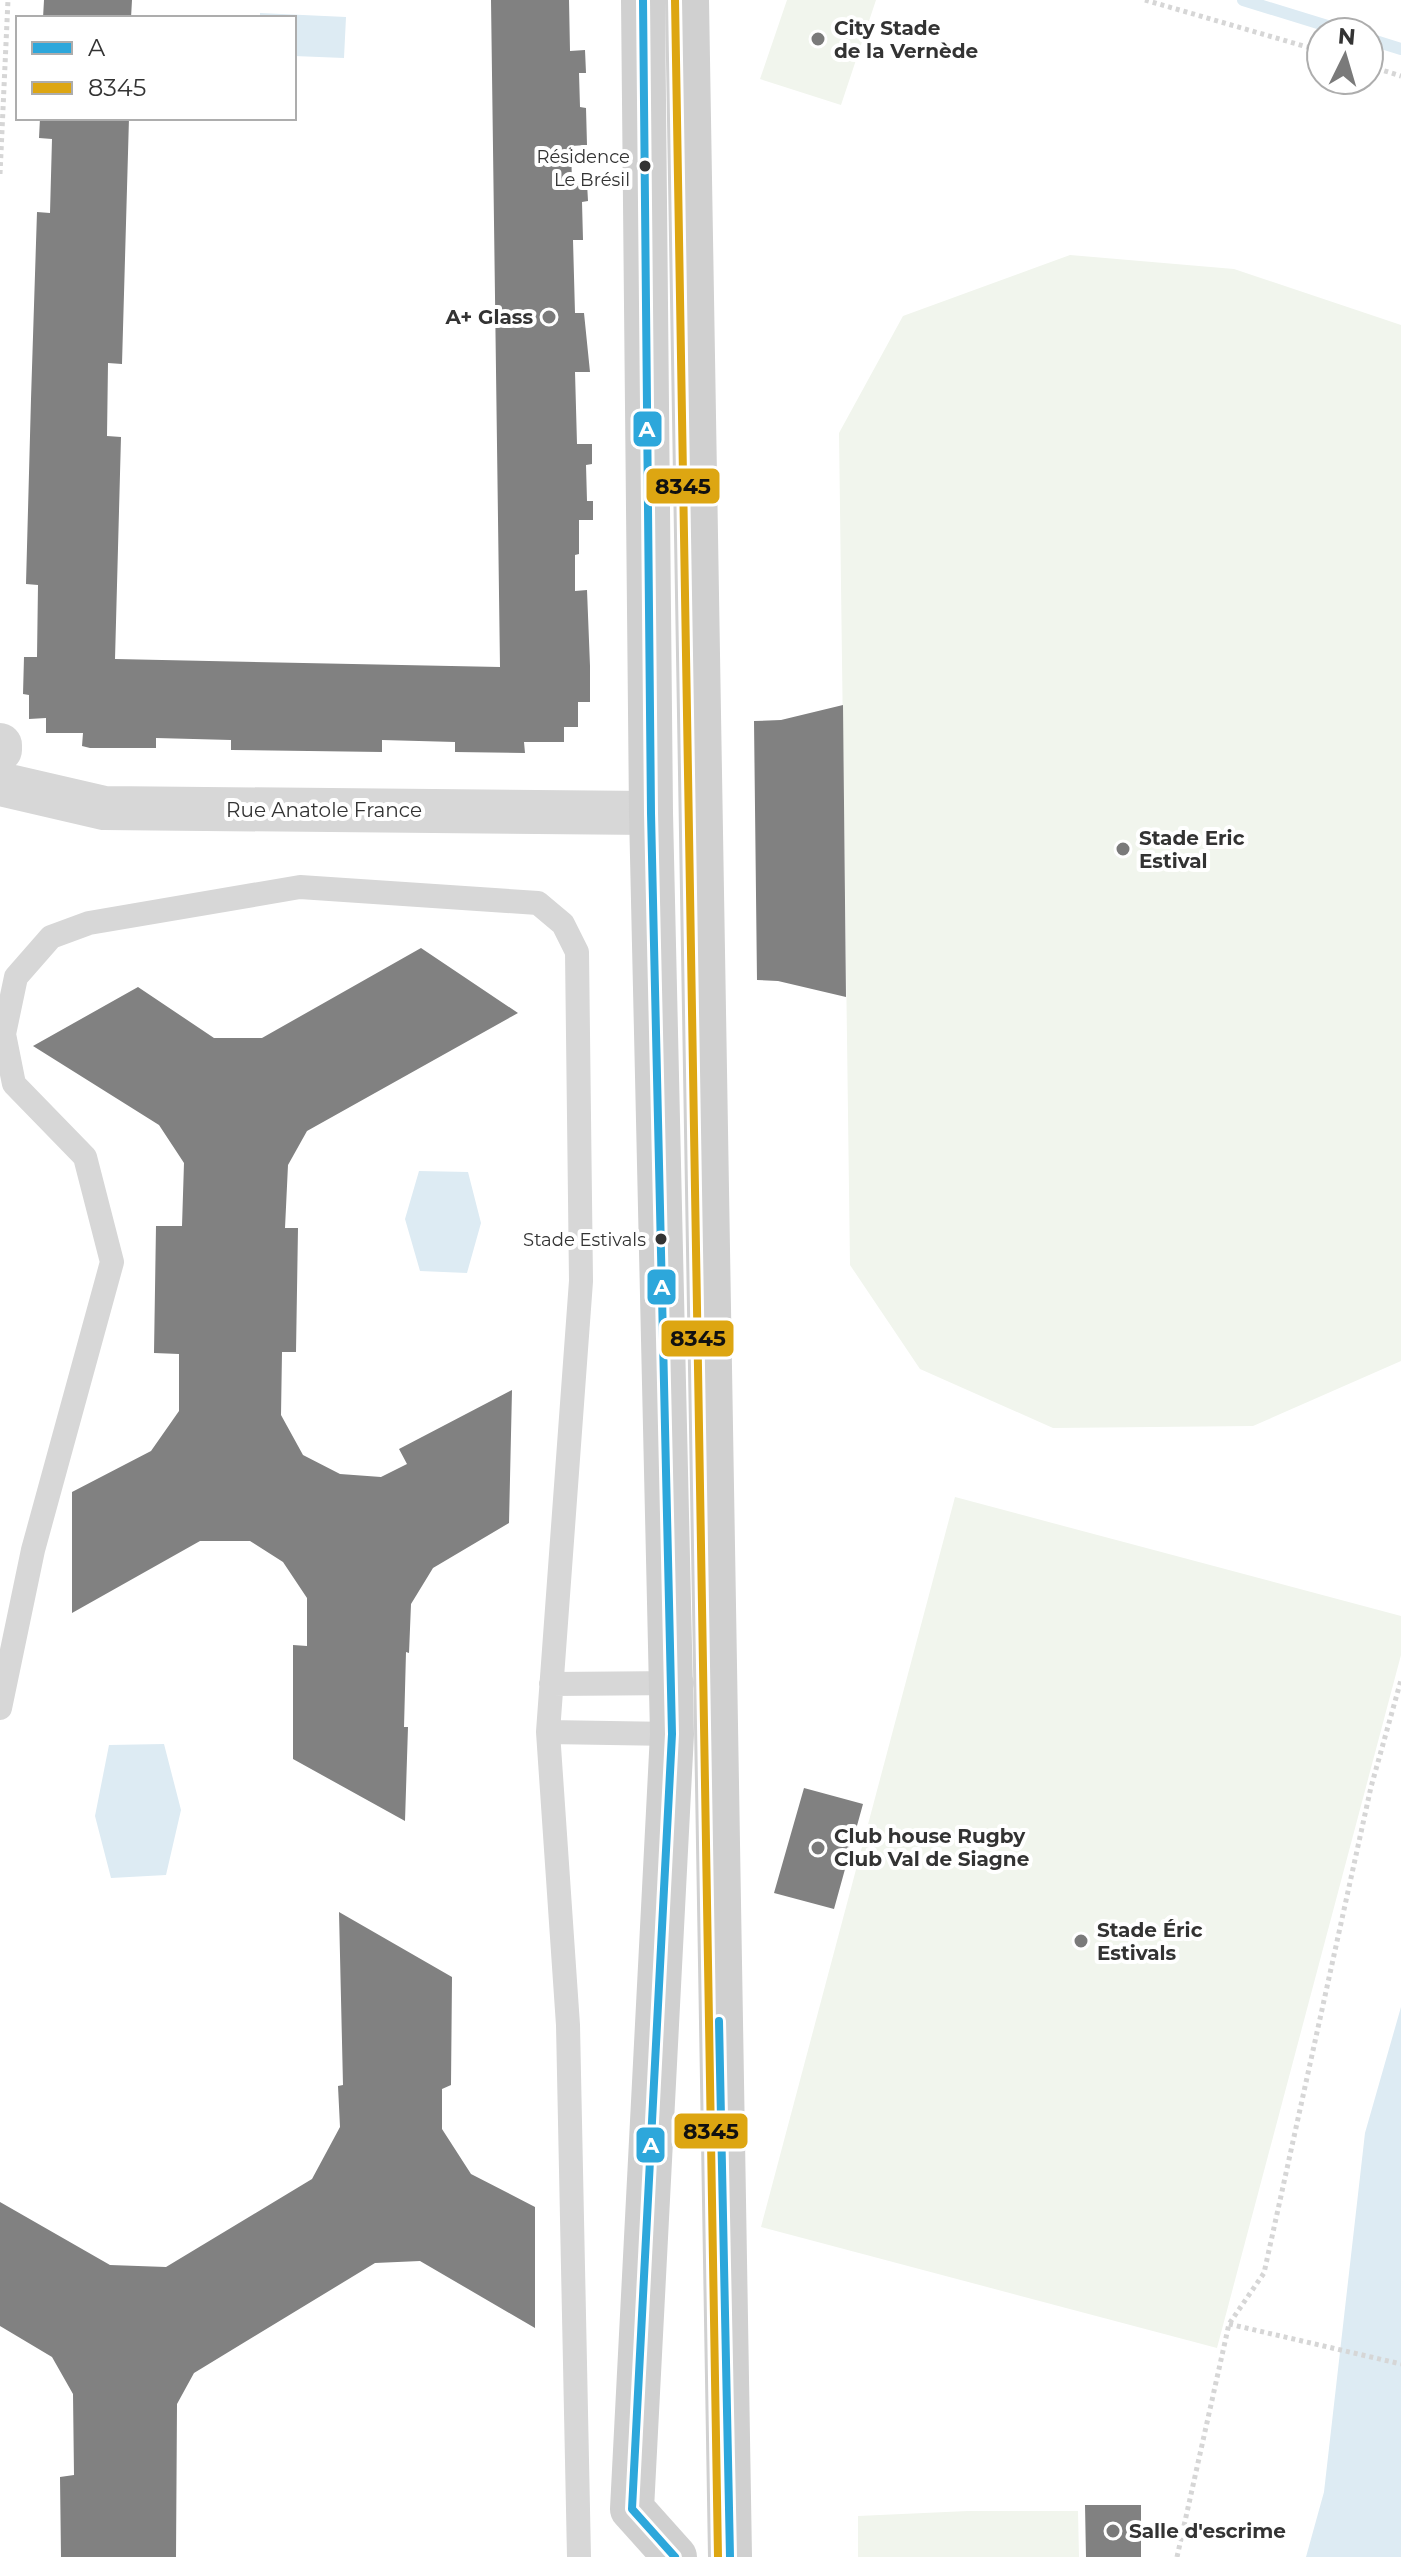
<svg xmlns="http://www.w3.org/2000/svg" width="1401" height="2557" font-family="Montserrat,sans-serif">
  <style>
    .green { fill: #f1f5ed }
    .water { fill: #ddebf3 }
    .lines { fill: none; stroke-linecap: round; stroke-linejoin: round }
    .stream { stroke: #ddebf3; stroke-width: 12 }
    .building { fill: #818181 }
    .path { stroke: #d6d6d6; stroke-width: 5; stroke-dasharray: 4 4; stroke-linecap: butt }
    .lane { stroke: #d7d7d7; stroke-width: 24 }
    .street { stroke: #d7d7d7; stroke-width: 44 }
    .secondary { stroke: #d0d0d0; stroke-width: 44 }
    .bus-1-casing { stroke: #fff; stroke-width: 14 }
    .bus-2-casing { stroke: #fff; stroke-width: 14 }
    .bus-1 { stroke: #2da7db; stroke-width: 8 }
    .bus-2 { stroke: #dda612; stroke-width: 8 }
    .poi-dot { fill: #7a7a7a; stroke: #fff; stroke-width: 3 }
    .bus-dot { fill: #333; stroke: #fff; stroke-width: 3 }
    .labels { text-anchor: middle; stroke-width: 8; stroke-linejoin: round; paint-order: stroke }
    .bus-label { font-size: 18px; fill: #333; stroke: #fff; text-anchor: end }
    .poi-label { font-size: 20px; font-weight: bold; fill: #333; stroke: #fff; text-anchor: start }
    .street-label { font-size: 20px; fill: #333; stroke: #fff }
    .line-badge { stroke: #fff; stroke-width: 3 }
    .badge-label { font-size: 22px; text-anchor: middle; font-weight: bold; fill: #fff }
    .pale-badge-label { font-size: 22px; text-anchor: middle; font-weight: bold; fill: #111 }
  </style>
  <rect width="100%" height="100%" fill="#fff"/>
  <path class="green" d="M787,0H876L841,105L760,79Z
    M1070,255L1234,269L1401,325V1361L1253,1426L1053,1428L920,1369L850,1265L839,433L903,316Z
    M955,1497L1401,1616V1655L1217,2348L761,2227Z
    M968,2511H1078L1079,2557H858V2516Z"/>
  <path class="water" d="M260,13L346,17L344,58L294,56V18H260Z
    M419,1171L468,1172L481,1223L467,1273L420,1271L405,1219Z
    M164,1744L181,1810L166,1875L111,1878L95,1816L109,1745Z
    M1401,2007V2557H1306L1324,2492L1365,2133Z"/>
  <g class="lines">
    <path class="stream" d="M1243,0L1347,32
      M1369,39L1401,49"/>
  </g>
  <path class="building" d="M44,0H132L131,18H43Z
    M491,0H569L570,51L585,50L586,73H579L580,107L586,108L587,145L571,146L572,183H587L588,201L582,202L583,240H573L575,313H584L590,372H575L577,444H592V464L586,465L587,501H593V520H579V554L575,555V591L587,590L590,666V702H578V727H564V742H524L525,753L455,752V742L419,741L382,740V752L231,750V740L156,738V748H90L82,746L83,733H46V718L29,719V695L23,694L24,657H37L38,585L26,584L31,399L37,212L50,213L52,139L39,138L40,118H129L122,364L108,363L107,436L121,437L115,659L500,667Z
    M843,705L846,997L778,981L757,980L754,721L781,720Z
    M421,948L518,1013L307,1131L288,1165L285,1228H298L296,1352H282L281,1415L303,1455L340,1474L381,1477L407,1464L399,1449L512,1390L509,1523L433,1568L411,1604L409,1653L406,1652L404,1727H408L405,1821L293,1759V1645L307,1646V1598L283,1562L250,1541H200L72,1613V1492L151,1451L179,1411V1354L154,1353L156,1226H182L184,1163L159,1125L33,1046L138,987L214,1038H262Z
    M804,1788L863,1804L834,1909L774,1893Z
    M339,1912L452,1977L451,2085L442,2089V2129L471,2174L535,2207V2328L420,2261L375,2263L194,2373L177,2404L176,2557H61L60,2477L74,2475L73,2394L52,2357L0,2326V2202L110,2265L166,2267L312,2179L340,2127L338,2086L343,2085Z
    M1085,2505H1141V2557H1086Z"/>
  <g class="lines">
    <path class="path" d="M1145,0L1321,51
      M1369,66L1401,76
      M0,174L8,0
      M1229,2324L1401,2364
      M1177,2557L1229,2324L1264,2273L1371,1787L1401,1680"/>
    <path class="lane" d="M551,1684L682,1683
      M0,1708L33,1550L112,1262L85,1157L14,1084L4,1034L16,977L51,937L89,923L300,887L538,903L563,924L577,952L581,1281L548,1732L568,2025L579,2557
      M548,1732L672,1734"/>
    <path class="street" d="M0,745V750
      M0,784L104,808L651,813"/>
    <path class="secondary" d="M643,0L651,813L672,1734L632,2509L675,2557
      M687,0L730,2557"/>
    <g class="bus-1-casing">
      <path id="bus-1" d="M643,0L651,813L672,1734L632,2509L675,2557
        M719,2021L730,2557"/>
    </g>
    <g class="bus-2-casing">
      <path id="bus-2" d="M675,0L718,2557"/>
    </g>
    <use href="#bus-1" class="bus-1"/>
    <use href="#bus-2" class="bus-2"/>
  </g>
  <g class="poi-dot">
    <circle cx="818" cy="39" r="8"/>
    <circle cx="549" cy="317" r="8"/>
    <circle cx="1123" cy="849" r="8"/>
    <circle cx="818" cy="1848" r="8"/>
    <circle cx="1081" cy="1941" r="8"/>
    <circle cx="1113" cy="2531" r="8"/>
  </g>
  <g class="bus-dot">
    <circle cx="645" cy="166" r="7"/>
    <circle cx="661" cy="1239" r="7"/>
  </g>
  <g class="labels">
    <g class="bus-label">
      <text x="630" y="163">Résidence<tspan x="630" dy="23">Le Brésil</tspan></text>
      <text x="646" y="1246">Stade Estivals</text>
    </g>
    <g class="poi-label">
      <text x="834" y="35">City Stade<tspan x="834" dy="23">de la Vernède</tspan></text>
      <text x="533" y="324" text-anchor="end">A+ Glass</text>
      <text x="1139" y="845">Stade Eric<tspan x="1139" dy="23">Estival</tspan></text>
      <text x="834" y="1843">Club house Rugby<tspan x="834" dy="23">Club Val de Siagne</tspan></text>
      <text x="1097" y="1937">Stade Éric<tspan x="1097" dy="23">Estivals</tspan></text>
      <text x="1129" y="2538">Salle d'escrime</text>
    </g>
    <g class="street-label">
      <text x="324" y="817">Rue Anatole France</text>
    </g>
  </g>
  <g class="line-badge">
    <rect x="632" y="410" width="31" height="38" rx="8" fill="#2da7db"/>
    <rect x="645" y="467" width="76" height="38" rx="8" fill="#dda612"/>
    <rect x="646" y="1268" width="31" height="38" rx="8" fill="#2da7db"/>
    <rect x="660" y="1319" width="75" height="39" rx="8" fill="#dda612"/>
    <rect x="673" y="2112" width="76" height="38" rx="8" fill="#dda612"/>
    <rect x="635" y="2126" width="31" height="38" rx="8" fill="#2da7db"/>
  </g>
  <g class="badge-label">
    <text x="647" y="437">A</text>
    <text x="662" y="1295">A</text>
    <text x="651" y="2153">A</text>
  </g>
  <g class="pale-badge-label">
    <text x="683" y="494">8345</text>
    <text x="698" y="1346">8345</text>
    <text x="711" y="2139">8345</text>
  </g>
  <rect x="16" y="16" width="280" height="104" fill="#ffffff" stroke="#adadad" stroke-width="2"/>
  <rect x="32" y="42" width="40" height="12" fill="#2da7db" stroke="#adadad" stroke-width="2"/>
  <text x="88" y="56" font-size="24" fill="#333333">A</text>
  <rect x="32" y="82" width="40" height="12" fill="#dda612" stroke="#adadad" stroke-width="2"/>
  <text x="88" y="96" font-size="24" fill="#333333">8345</text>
  <g transform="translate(1345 56) rotate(5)"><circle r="38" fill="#ffffff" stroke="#adadad" stroke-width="2"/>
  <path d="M0-6L14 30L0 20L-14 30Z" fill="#7a7a7a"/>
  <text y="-12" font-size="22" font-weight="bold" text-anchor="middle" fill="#333333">N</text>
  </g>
</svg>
